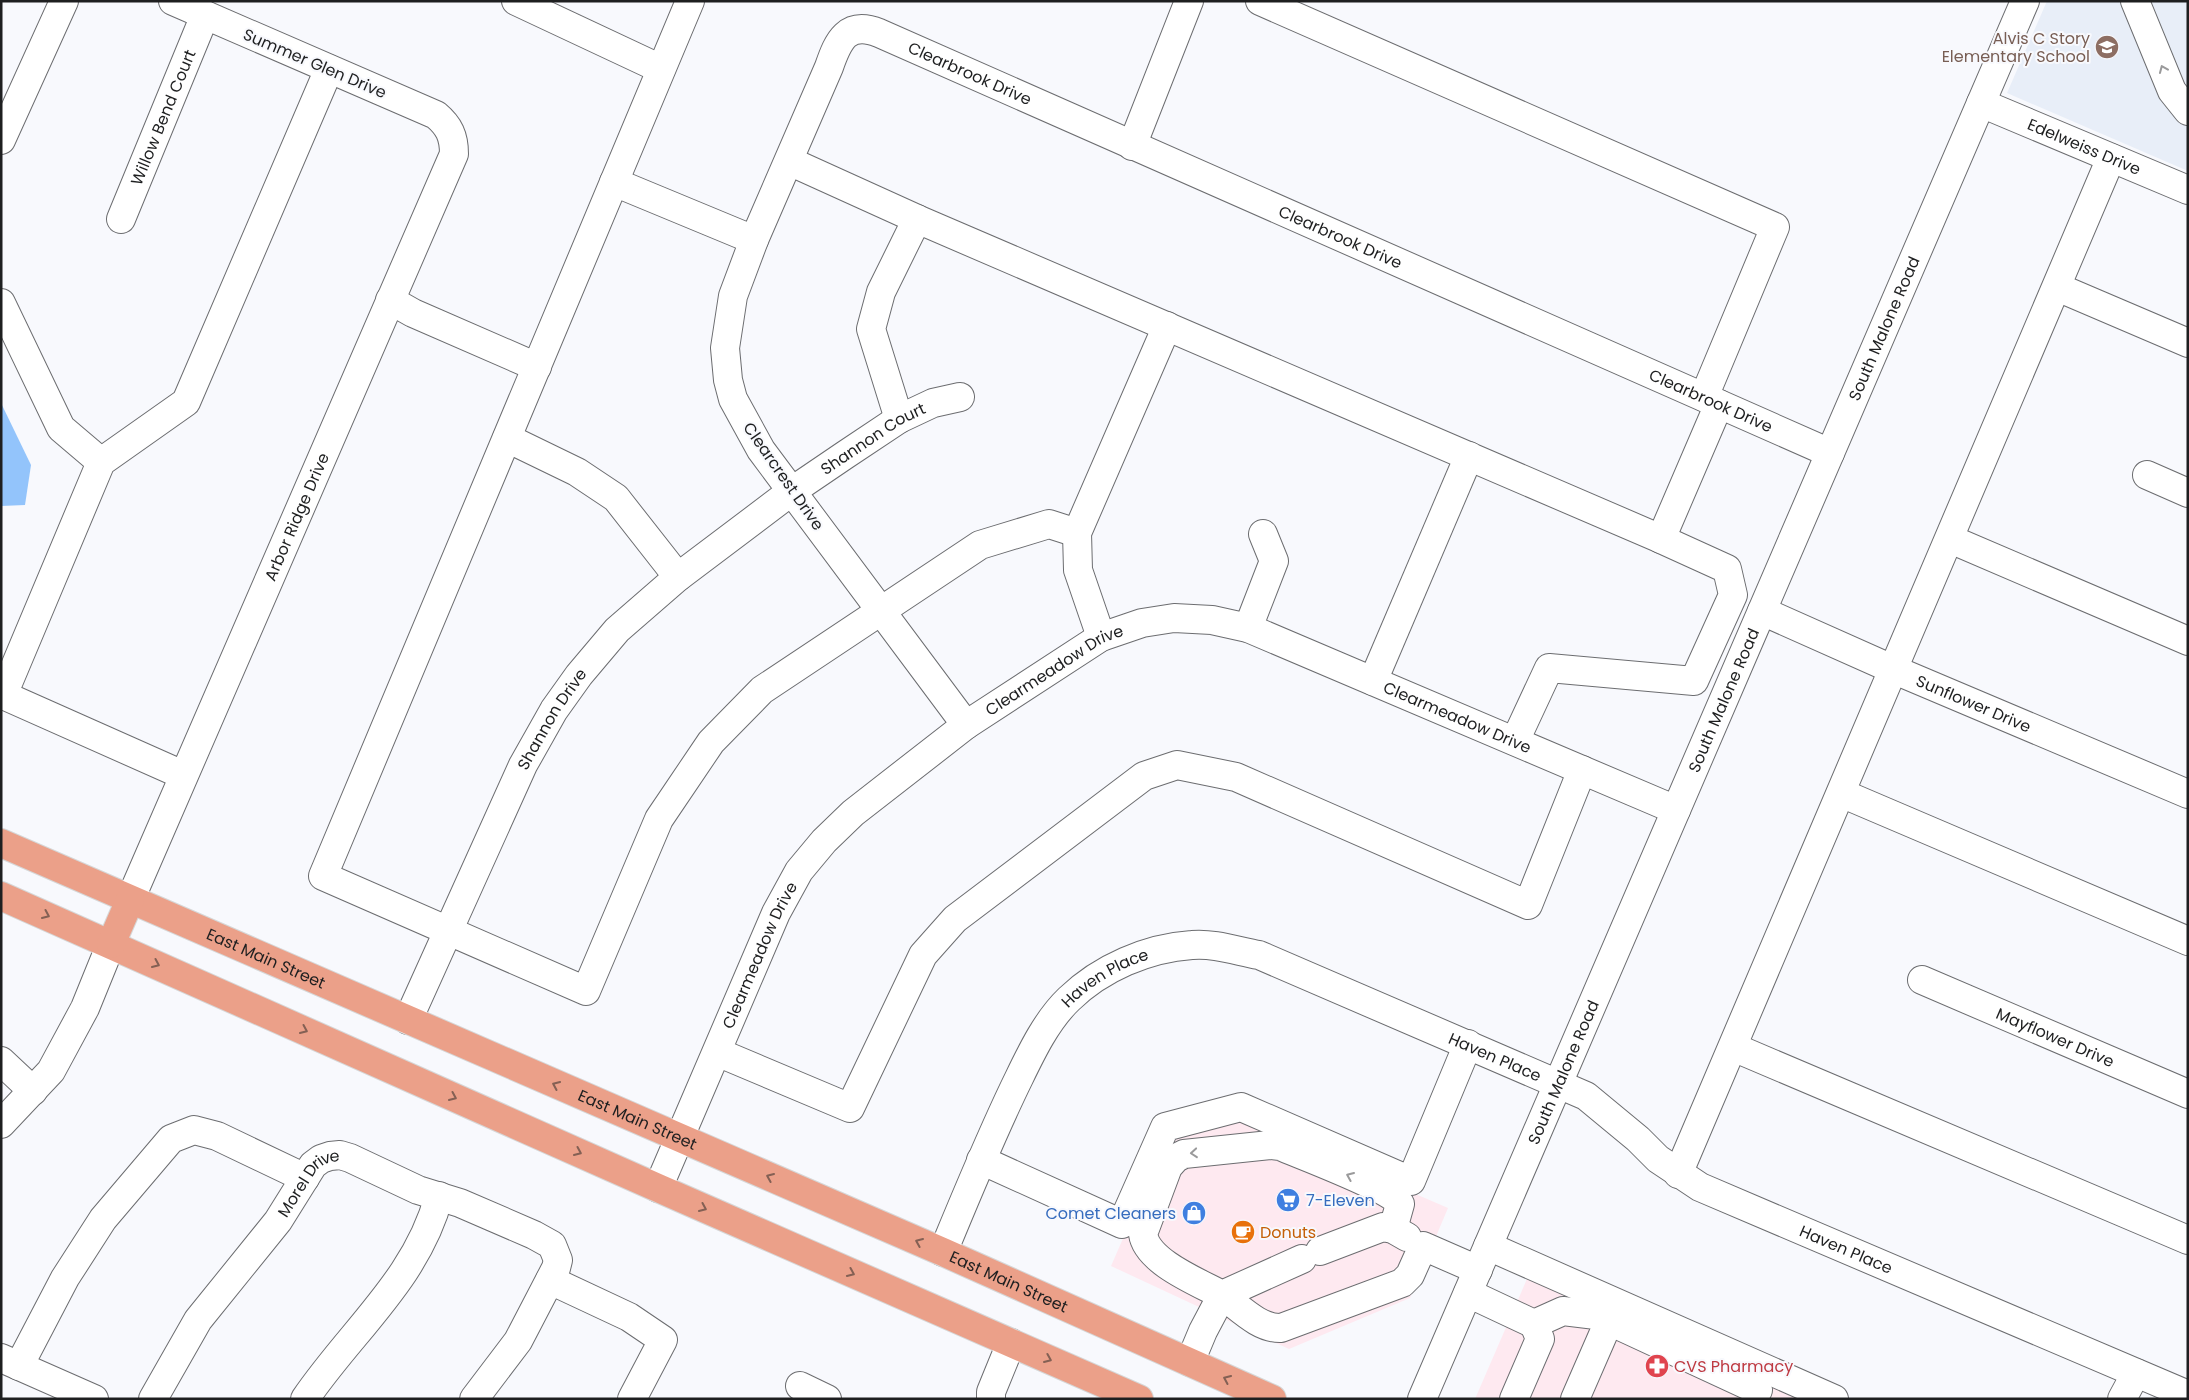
<svg xmlns="http://www.w3.org/2000/svg" width="2189" height="1400" font-family="Poppins,sans-serif">
  <style>
    .commercial { fill: #fee9f0 }
    .built { fill: #e8eef8 }
    .water { fill: #93c4fb }
    .lines { fill: none; stroke-linecap: round; stroke-linejoin: round }
    .minor-casing { stroke: #6c6d70; stroke-width: 30 }
    .major-casing { stroke: #d6d7d7; stroke-width: 30 }
    .minor { stroke: #fff; stroke-width: 28 }
    .major { stroke: #eba089; stroke-width: 28 }
    .oneway { stroke: #9a9a9b }
    .oneway2 { stroke: #846054 }
    .labels { text-anchor: middle; stroke-width: 4; stroke-linejoin: round; paint-order: stroke }
    .education-label { font-size: 16px; fill: #785e54; stroke: #f8f9fd; text-anchor: end }
    .street-label { font-size: 16px; fill: #1e1f20; stroke: #f8f9fd }
    .shop-label { font-size: 16px; fill: #366cbe; stroke: #f8f9fd; text-anchor: start }
    .food-label { font-size: 16px; fill: #c56008; stroke: #f8f9fd; text-anchor: start }
    .health-label { font-size: 16px; fill: #be3a42; stroke: #f8f9fd; text-anchor: start }
  </style>
  <rect width="100%" height="100%" fill="#f8f9fd"/>
  <path class="commercial" d="M1228,1113L1448,1208L1410,1298L1289,1349L1111,1266L1166,1140Z
    M1530,1272L1804,1399H1475Z"/>
  <path class="built" d="M2047,1H2188V171L2007,93Z"/>
  <path class="water" d="M1,403L31,465L25,505L1,506Z"/>
  <g class="lines">
    <g class="minor-casing">
      <g id="minor">
        <path d="M516,1L661,69"/>
        <path d="M690,1L323,876L586,991L659,819L711,742L762,690L980,545L1049,524L1077,533"/>
        <path d="M1260,1L1775,227L1704,397"/>
        <path d="M2135,1L2172,91L2188,111"/>
        <path id="s1" d="M1981,103L2188,190"/>
        <path d="M1,140L64,1"/>
        <path d="M1132,146L1189,1"/>
        <path d="M789,161L917,219"/>
        <path d="M614,182L754,240"/>
        <path id="s2" d="M121,219L205,15"/>
        <path d="M2057,287L2188,343"/>
        <path d="M390,300L413,313L537,367"/>
        <path d="M1,303L61,428L101,462"/>
        <path d="M899,419L871,329L881,292L917,219L1661,539L1719,404"/>
        <path d="M507,438L577,472L616,498L678,577"/>
        <path d="M2147,475L2188,493"/>
        <path d="M1950,539L2188,641"/>
        <path id="s3" d="M1762,611L1890,668L2188,794"/>
        <path d="M1248,628L1274,561L1263,534"/>
        <path d="M1101,637L1078,570L1077,533L1167,326"/>
        <path d="M1373,681L1469,456"/>
        <path id="s4" d="M966,725L761,450L733,399L728,380L725,348L733,296L754,240L829,67C838,41 847,20 879,33L1830,453"/>
        <path d="M1515,741L1549,668L1694,681L1733,595L1727,569L1661,539"/>
        <path d="M183,775L3,695L101,462L186,402L329,69"/>
        <path d="M1841,793L2188,941"/>
        <path id="s5" d="M130,900L454,154C454,136 449,126 436,115L173,1"/>
        <path id="s6" d="M1922,980L2188,1094"/>
        <path id="s7" d="M408,1020L523,765L554,710L579,675L617,630L678,577L792,491L845,455L899,419L933,403L960,397"/>
        <path d="M1733,1047L2188,1240"/>
        <path d="M717,1052L850,1108L923,955L955,919L1144,776L1177,765L1236,777L1528,905L1582,770"/>
        <path d="M1,1061L33,1091"/>
        <path d="M1,1124L51,1071L85,1008L111,944"/>
        <path d="M981,1160L1122,1224L1165,1127L1241,1107L1411,1181L1468,1044"/>
        <path d="M1678,1174L2111,158"/>
        <path id="s8" d="M658,1188L776,913L799,871L824,841L853,813L966,725L1101,637L1142,623L1174,618L1212,620L1248,628L1676,810"/>
        <path d="M1488,1246L1834,1399"/>
        <path d="M1320,1251L1383,1227L1393,1229L1407,1237"/>
        <path id="s9" d="M943,1252C967,1194 991,1135 1019,1078C1032,1051 1047,1020 1069,999C1101,968 1147,948 1192,945C1214,943 1237,951 1259,955L1586,1096L1638,1139L1658,1159L1700,1187L2188,1395"/>
        <path d="M1302,1259L1222,1295C1198,1282 1147,1262 1143,1234L1168,1167L1176,1158L1184,1154L1270,1145L1280,1146C1303,1156 1390,1188 1400,1204L1393,1229"/>
        <path d="M550,1280L629,1317L663,1340L632,1399"/>
        <path d="M1468,1293L1534,1324L1563,1311L1596,1315L1758,1390"/>
        <path d="M1,1358L94,1399"/>
        <path d="M1190,1362L1203,1331L1222,1295C1239,1307 1259,1329 1281,1328L1402,1283L1410,1275L1423,1246L1478,1270"/>
        <path d="M19,1366L65,1278L103,1219L171,1139L194,1130L217,1136L305,1178"/>
        <path d="M800,1386L827,1399"/>
        <path id="s10" d="M153,1399L198,1320L278,1221L313,1165L321,1159L330,1156L340,1155L350,1158L418,1190L460,1203L534,1235L552,1245L558,1260L556,1268L518,1341L474,1399"/>
        <path d="M305,1399C351,1331 417,1279 439,1196"/>
        <path d="M991,1399V1392L1011,1343"/>
        <path id="s11" d="M1422,1399L2025,1"/>
        <path d="M1514,1399L1540,1339L1534,1324"/>
        <path d="M1575,1399L1609,1321"/>
        <path d="M2122,1399L2136,1373"/>
      </g>
    </g>
    <g class="major-casing">
      <g id="major">
        <path id="s12" d="M1,843L943,1252L1272,1399"/>
        <path d="M1,896L658,1188L1139,1399"/>
        <path d="M111,944L130,900"/>
      </g>
    </g>
    <use href="#minor" class="minor"/>
    <use href="#major" class="major"/>
  </g>
  <defs><path id="oneway-chevron" d="M-2-3.5L2.5 0L-2 3.5" fill="none" stroke-width="1.6" stroke-linecap="round" stroke-linejoin="round" transform="scale(1.25)"/></defs>
  <g class="oneway">
    <use href="#oneway-chevron" transform="translate(2163 69) rotate(-113)"/>
    <use href="#oneway-chevron" transform="translate(1194 1153) rotate(175)"/>
    <use href="#oneway-chevron" transform="translate(1350 1176) rotate(-157)"/>
  </g>
  <g class="oneway2">
    <use href="#oneway-chevron" transform="translate(46 915) rotate(24)"/>
    <use href="#oneway-chevron" transform="translate(156 964) rotate(24)"/>
    <use href="#oneway-chevron" transform="translate(304 1030) rotate(24)"/>
    <use href="#oneway-chevron" transform="translate(556 1085) rotate(-156)"/>
    <use href="#oneway-chevron" transform="translate(453 1097) rotate(24)"/>
    <use href="#oneway-chevron" transform="translate(578 1152) rotate(24)"/>
    <use href="#oneway-chevron" transform="translate(770 1177) rotate(-157)"/>
    <use href="#oneway-chevron" transform="translate(703 1208) rotate(24)"/>
    <use href="#oneway-chevron" transform="translate(919 1242) rotate(-157)"/>
    <use href="#oneway-chevron" transform="translate(851 1273) rotate(24)"/>
    <use href="#oneway-chevron" transform="translate(1048 1359) rotate(23)"/>
    <use href="#oneway-chevron" transform="translate(1227 1379) rotate(-156)"/>
  </g>
  <defs>
    <g id="school-disc" transform="scale(1.25)"><circle r="9.5" fill="#8d6e63" stroke="#f8f9fd"/><path d="M0-5L7-2L0 1L-7-2ZM-4 1L0 2.5L4 1V4Q0 6-4 4Z" fill="#fff"/></g>
    <g id="supermarket-disc" transform="scale(1.25)"><circle r="9.5" fill="#3f7fe0" stroke="#f8f9fd"/><path d="M-6-5.5h2.5l.6 2H6L4.5 2H-2.5L-4.4-4H-6ZM-1.5 3.2a1.3 1.3 0 1 0 .1 0ZM3 3.2a1.3 1.3 0 1 0 .1 0Z" fill="#fff"/></g>
    <g id="shop-disc" transform="scale(1.25)"><circle r="9.5" fill="#3f7fe0" stroke="#f8f9fd"/><path d="M-5-2.5h2.3a2.7 3.5 0 0 1 5.4 0H5L5.5 6h-11ZM-1.5-2.5h3a1.5 2.3 0 0 0-3 0Z" fill="#fff"/></g>
    <g id="cafe-disc" transform="scale(1.25)"><circle r="9.5" fill="#e8710a" stroke="#f8f9fd"/><path d="M-5.5-4.5H6V0H3Q3 3.5 0 3.5H-2.5Q-5.5 3.5-5.5 0ZM3-3.2v2h1.7v-2ZM-6 4.5H4V6H-6Z" fill="#fff"/></g>
    <g id="pharmacy-disc" transform="scale(1.25)"><circle r="9.5" fill="#e0444e" stroke="#f8f9fd"/><path d="M-2-6h4v4h4v4h-4v4h-4v-4h-4v-4h4Z" fill="#fff"/></g>
  </defs>
  <g fill-rule="evenodd">
    <use href="#school-disc" x="2107" y="47"/>
    <use href="#supermarket-disc" x="1288" y="1200"/>
    <use href="#shop-disc" x="1194" y="1213"/>
    <use href="#cafe-disc" x="1243" y="1232"/>
    <use href="#pharmacy-disc" x="1657" y="1366"/>
  </g>
  <g class="labels">
    <g class="education-label">
      <text x="2090" y="44">Alvis C Story<tspan x="2090" dy="18">Elementary School</tspan></text>
    </g>
    <g class="street-label">
      <text transform="translate(315 63) rotate(23)" y="6">Summer Glen Drive</text>
      <text dy="6" stroke="none"><textPath href="#s4" startOffset="925">Clearbrook Drive</textPath></text>
      <text dy="6" stroke="none"><textPath href="#s2" startOffset="110">Willow Bend Court</textPath></text>
      <text dy="6" stroke="none"><textPath href="#s1" startOffset="112">Edelweiss Drive</textPath></text>
      <text dy="6" stroke="none"><textPath href="#s4" startOffset="1330">Clearbrook Drive</textPath></text>
      <text dy="6" stroke="none"><textPath href="#s11" startOffset="1166">South Malone Road</textPath></text>
      <text dy="6" stroke="none"><textPath href="#s4" startOffset="1735">Clearbrook Drive</textPath></text>
      <text dy="6" stroke="none"><textPath href="#s7" startOffset="765">Shannon Court</textPath></text>
      <text transform="translate(784 476) rotate(55)" y="6">Clearcrest Drive</text>
      <text dy="6" stroke="none"><textPath href="#s5" startOffset="418">Arbor Ridge Drive</textPath></text>
      <text dy="6" stroke="none"><textPath href="#s8" startOffset="674">Clearmeadow Drive</textPath></text>
      <text dy="6" stroke="none"><textPath href="#s11" startOffset="761">South Malone Road</textPath></text>
      <text dy="6" stroke="none"><textPath href="#s3" startOffset="231">Sunflower Drive</textPath></text>
      <text dy="6" stroke="none"><textPath href="#s8" startOffset="1109">Clearmeadow Drive</textPath></text>
      <text dy="6" stroke="none"><textPath href="#s7" startOffset="334">Shannon Drive</textPath></text>
      <text dy="6" stroke="none"><textPath href="#s8" startOffset="254">Clearmeadow Drive</textPath></text>
      <text dy="6" stroke="none"><textPath href="#s12" startOffset="289">East Main Street</textPath></text>
      <text dy="6" stroke="none"><textPath href="#s9" startOffset="326">Haven Place</textPath></text>
      <text dy="6" stroke="none"><textPath href="#s6" startOffset="145">Mayflower Drive</textPath></text>
      <text dy="6" stroke="none"><textPath href="#s9" startOffset="746">Haven Place</textPath></text>
      <text dy="6" stroke="none"><textPath href="#s11" startOffset="356">South Malone Road</textPath></text>
      <text dy="6" stroke="none"><textPath href="#s12" startOffset="694">East Main Street</textPath></text>
      <text dy="6" stroke="none"><textPath href="#s10" startOffset="269">Morel Drive</textPath></text>
      <text dy="6" stroke="none"><textPath href="#s9" startOffset="1150">Haven Place</textPath></text>
      <text dy="6" stroke="none"><textPath href="#s12" startOffset="1099">East Main Street</textPath></text>
    </g>
    <g class="shop-label">
      <text x="1306" y="1206">7-Eleven</text>
      <text x="1176" y="1219" text-anchor="end">Comet Cleaners</text>
    </g>
    <g class="food-label">
      <text x="1260" y="1238">Donuts</text>
    </g>
    <g class="health-label">
      <text x="1674" y="1372">CVS Pharmacy</text>
    </g>
  </g>
  <rect width="2189" height="1400" fill="none" stroke="#1e1f20" stroke-width="5"/>
</svg>
